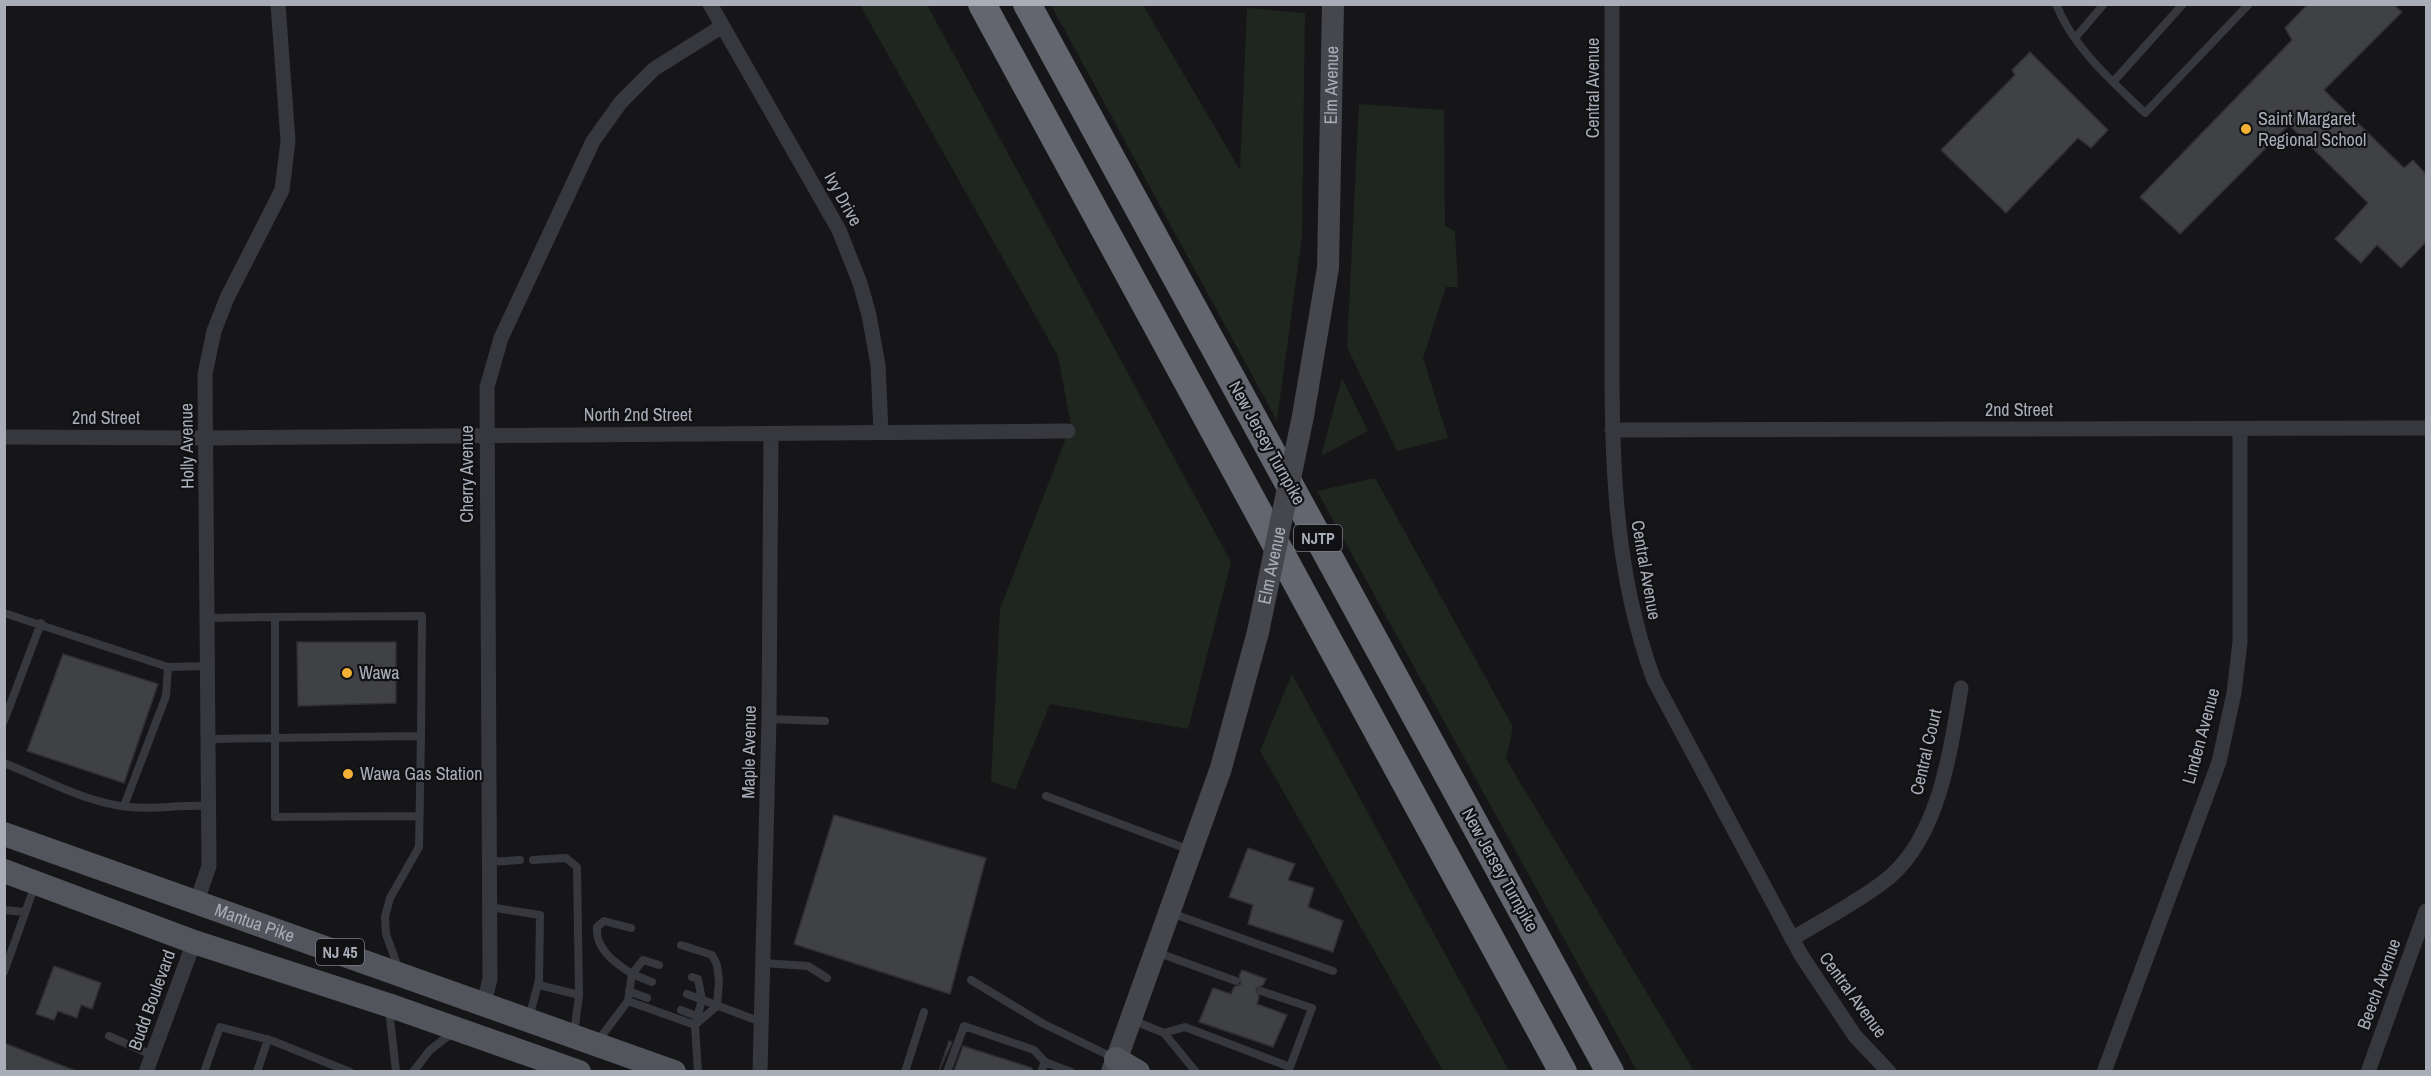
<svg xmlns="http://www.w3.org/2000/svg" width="2431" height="1076" font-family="'Archivo Narrow',sans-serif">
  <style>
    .green { fill: #1e261f }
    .building { fill: #404145; stroke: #303034; stroke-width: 1.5 }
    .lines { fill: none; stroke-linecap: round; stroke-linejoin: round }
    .service { stroke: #37383d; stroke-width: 8 }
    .minor { stroke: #37383d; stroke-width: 15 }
    .secondary { stroke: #45474d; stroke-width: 22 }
    .primary { stroke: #53555c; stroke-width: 24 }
    .motorway { stroke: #63666e; stroke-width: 28 }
    .secondary-bridge { stroke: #45474d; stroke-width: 22 }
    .poi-dot { fill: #f2b134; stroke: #111113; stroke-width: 2 }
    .labels { text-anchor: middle; stroke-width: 4.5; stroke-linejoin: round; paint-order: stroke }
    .shield { fill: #111113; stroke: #7b7e86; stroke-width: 1.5 }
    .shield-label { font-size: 16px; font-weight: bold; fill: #a8adb8 }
    .street-label { font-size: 18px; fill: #a8adb8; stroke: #111113 }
    .poi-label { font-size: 18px; fill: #a8adb8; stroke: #111113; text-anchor: start }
  </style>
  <rect width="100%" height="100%" fill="#161618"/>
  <path class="green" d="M860,5H927L1231,562L1188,729L1050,704L1015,790L991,781L1000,609L1071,425L1058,356Z
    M1051,5H1143L1240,170L1247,8L1305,13L1302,236L1277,421Z
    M1359,104L1444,110L1445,226L1455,231L1458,287H1446L1423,358L1448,438L1397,451L1347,347Z
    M1342,378L1368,431L1321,456Z
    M1375,478L1513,727L1506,759L1694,1071H1637L1317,491Z
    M1292,674L1509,1071H1443L1260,751Z"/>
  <path class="building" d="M2308,4H2393L2402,12L2324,90L2404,168L2413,160L2427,175V241L2401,268L2377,245L2361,263L2335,239L2368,203L2289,125L2180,234L2140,197L2292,40L2285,28Z
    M2030,52L2108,130L2091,148L2078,138L2006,213L1941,150L2015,75L2012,70Z
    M297,642H396V703L298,706Z
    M63,654L158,684L124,783L27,751Z
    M834,815L986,858L950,994L794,944Z
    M1248,848L1295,864L1288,880L1314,888L1308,907L1343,921L1333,952L1248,924L1253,905L1229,897Z
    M54,966L101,983L92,1009L81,1005L77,1018L58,1011L54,1020L36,1014Z
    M1242,970L1266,979L1263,985L1256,989L1259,997L1257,1004L1287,1015L1273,1047L1199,1022L1213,988L1231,994L1234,987L1241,984L1239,976Z
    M949,1041L952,1042L939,1071Z
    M4,1043L76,1071H4Z
    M963,1046L1032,1068V1071H954Z"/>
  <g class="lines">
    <path class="service" d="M2056,4C2074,49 2111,80 2145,113L2249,4
      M2075,38L2104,4
      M2113,82L2183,4
      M4,613L168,667L208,666
      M208,618L275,617
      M769,719L825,721
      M4,721L41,623
      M209,739L421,736L419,847L390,898L385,917L386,934L399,970
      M4,763C44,779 88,804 130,807C156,810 182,804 209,806
      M1046,796L1190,850
      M124,806L166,696L168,667
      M419,816L275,817V617L422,616L421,736
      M533,860L566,858L577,867L579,995L574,1034
      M489,862L520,860
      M489,907L540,915L539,980L529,1018
      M4,910L25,912
      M1171,913L1333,971
      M681,945L712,955L717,965L719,981L717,1006L695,1025
      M1156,952L1236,981
      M763,963L808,966L827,978
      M4,972L35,885
      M692,977L698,979L702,1000L695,1025L698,1072
      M971,980L1042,1023L1112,1057
      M652,982L632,974L643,960L659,965
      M539,985L579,995
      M629,991L647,998
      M687,994L761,1022
      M628,1001L695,1025
      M389,1009L396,1072
      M681,1010L697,1016
      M1132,1020L1164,1033L1196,1072
      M1164,1033L1185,1027L1290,1067L1312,1008L1261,991
      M109,1036L152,1055
      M597,1042L628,1001L632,974C615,963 595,949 597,927L604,921L631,928
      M204,1072L220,1027L273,1041L350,1072
      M257,1072L268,1039
      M413,1072L430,1050L452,1033
      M905,1072L924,1012
      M947,1072L964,1026L1034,1050L1045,1062L1071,1072
      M1041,1072L1045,1062"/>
    <path class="minor" d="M710,4L839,230L860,283L869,315L878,365L881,433
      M1612,4C1612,106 1612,207 1612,309C1612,435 1609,560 1654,680L1801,955L1855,1036L1889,1072
      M1612,430L2426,428
      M4,437L207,438L1068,431
      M197,901L209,866L205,374L214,331L227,298L282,190L288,141L278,4
      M1792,939C1821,921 1854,904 1882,883C1939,842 1950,752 1961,688
      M484,1003L490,979L487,387L501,338L593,141L621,102L654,69L721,27
      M146,1072L194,942
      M760,1072L769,719L771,434
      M2104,1072L2219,762L2234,693L2240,642V429
      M2368,1072L2426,911"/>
    <g class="secondary">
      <path id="s1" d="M1303,416L1328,268L1333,4"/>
      <path d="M1112,1072L1221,768L1258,632"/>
    </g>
    <g class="primary">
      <path id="s2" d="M4,834L674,1072"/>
      <path d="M4,871L194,942L394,1007L579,1072"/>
      <path d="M1116,1059L1138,1072"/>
    </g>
    <path class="motorway" d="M982,4L1563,1072
      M1027,4L1610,1072"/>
    <path class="secondary-bridge" id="s3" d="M1258,632L1303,416"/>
  </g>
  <g class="poi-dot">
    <circle cx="2246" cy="129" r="6"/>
    <circle cx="347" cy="673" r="6"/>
    <circle cx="348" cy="774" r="6"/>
  </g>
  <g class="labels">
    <g class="shield">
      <rect x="1294" y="525" width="48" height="26" rx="4.5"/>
      <rect x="316" y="939" width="48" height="26" rx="4.5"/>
    </g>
    <g class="shield-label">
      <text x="1318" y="544">NJTP</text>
      <text x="340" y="958">NJ 45</text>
    </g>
    <g class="street-label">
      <text dy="6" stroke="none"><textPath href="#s1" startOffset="333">Elm Avenue</textPath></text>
      <text transform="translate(1593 88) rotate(-90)" y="6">Central Avenue</text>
      <text transform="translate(843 199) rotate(61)" y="6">Ivy Drive</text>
      <text x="2019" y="416">2nd Street</text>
      <text x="638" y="421">North 2nd Street</text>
      <text x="106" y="424">2nd Street</text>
      <text transform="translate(1267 443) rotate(61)" y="6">New Jersey Turnpike</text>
      <text transform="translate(187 446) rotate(-91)" y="6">Holly Avenue</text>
      <text transform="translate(467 474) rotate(-90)" y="6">Cherry Avenue</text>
      <text dy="6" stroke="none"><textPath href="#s3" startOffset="68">Elm Avenue</textPath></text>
      <text transform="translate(1646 570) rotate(80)" y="6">Central Avenue</text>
      <text transform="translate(2201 736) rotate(-75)" y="6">Linden Avenue</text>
      <text transform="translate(749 752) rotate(-89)" y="6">Maple Avenue</text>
      <text transform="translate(1926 752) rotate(-77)" y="6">Central Court</text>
      <text transform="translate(1500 870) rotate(61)" y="6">New Jersey Turnpike</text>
      <text dy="6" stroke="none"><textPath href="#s2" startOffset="266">Mantua Pike</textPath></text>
      <text transform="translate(2379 984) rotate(-70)" y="6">Beech Avenue</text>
      <text transform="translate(1853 995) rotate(54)" y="6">Central Avenue</text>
      <text transform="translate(152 1000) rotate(-70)" y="6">Budd Boulevard</text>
    </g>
    <g class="poi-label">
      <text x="2258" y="125">Saint Margaret<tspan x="2258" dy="21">Regional School</tspan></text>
      <text x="359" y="679">Wawa</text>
      <text x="360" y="780">Wawa Gas Station</text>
    </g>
  </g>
  <rect width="2431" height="1076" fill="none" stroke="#a8adb8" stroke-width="12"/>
</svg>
